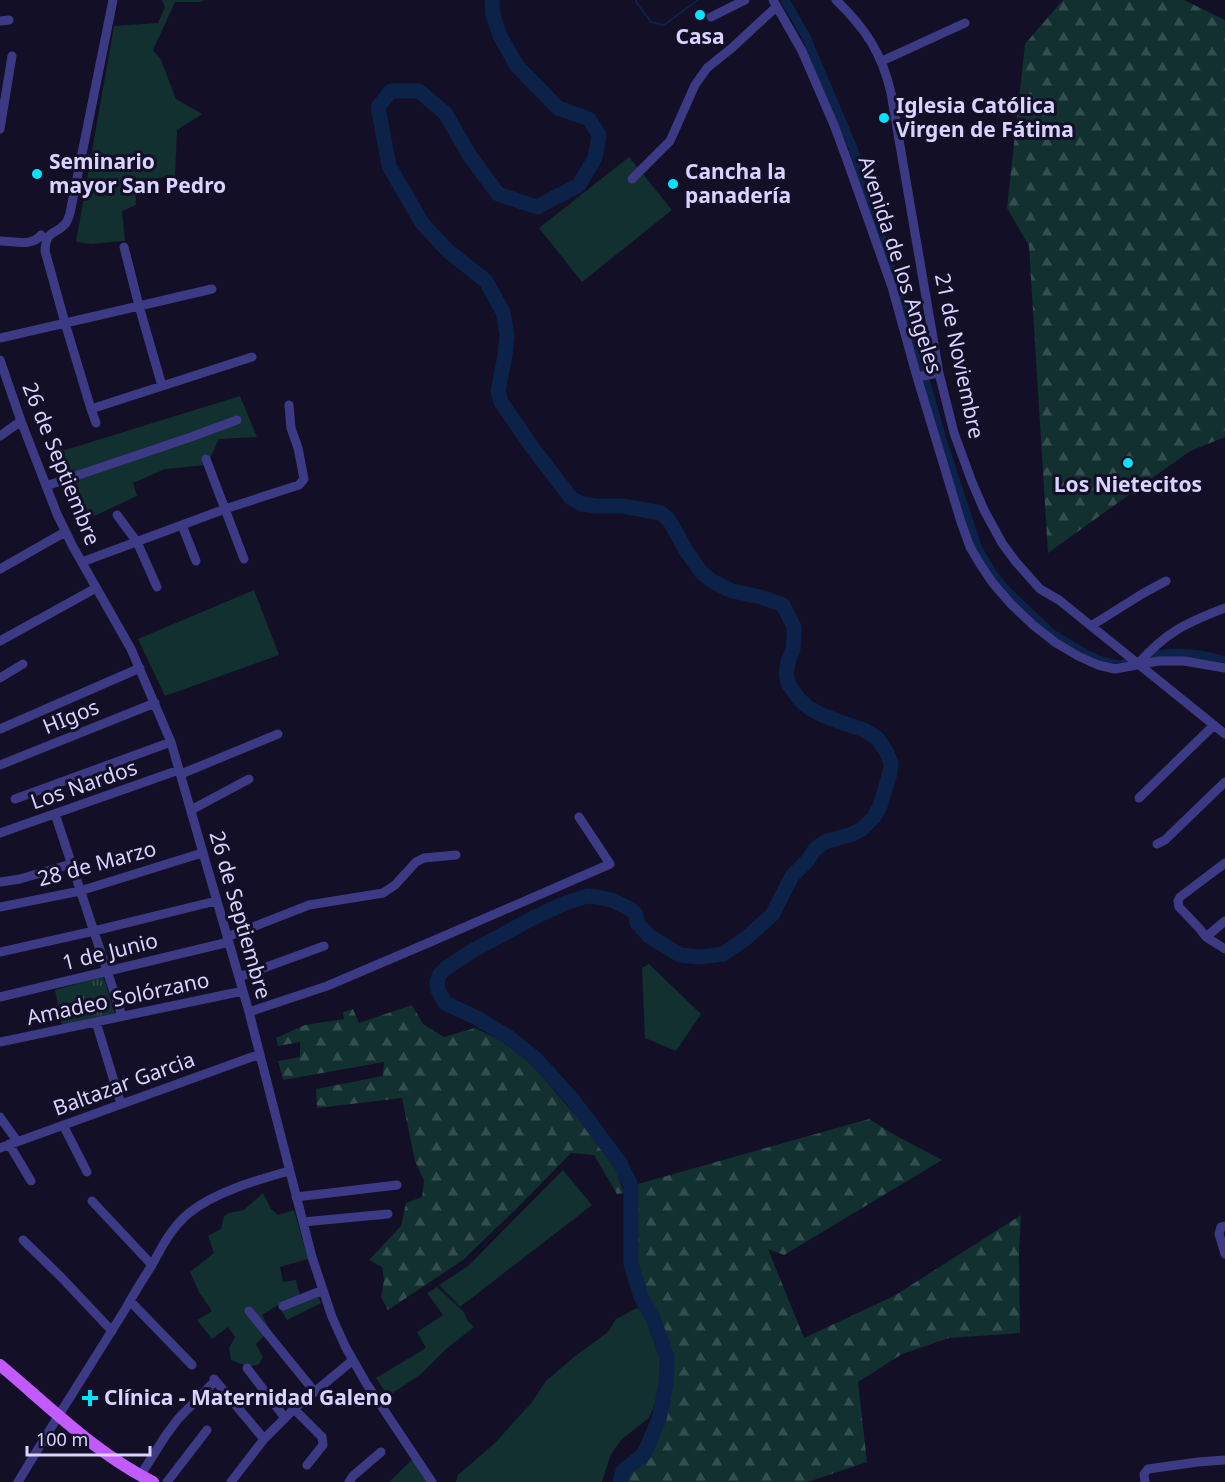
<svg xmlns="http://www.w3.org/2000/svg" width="1225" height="1482" font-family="'Noto Sans',sans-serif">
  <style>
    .green { fill: #12302f }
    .forest { fill: url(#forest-firs) }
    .park { fill: url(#park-tufts) }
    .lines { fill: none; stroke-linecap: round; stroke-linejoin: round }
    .stream { stroke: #0c2248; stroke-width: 2 }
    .canal { stroke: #0c2248; stroke-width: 9 }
    .river { stroke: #0c2248; stroke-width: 15 }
    .minor { stroke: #3d3a85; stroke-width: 9 }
    .major { stroke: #c25bff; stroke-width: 12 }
    .poi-dot { fill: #00e5ff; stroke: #130f26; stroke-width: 2 }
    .labels { text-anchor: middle; stroke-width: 6; stroke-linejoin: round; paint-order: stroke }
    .poi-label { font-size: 21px; font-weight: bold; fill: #d9d4ff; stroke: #130f26; text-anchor: start }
    .street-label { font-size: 21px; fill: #d9d4ff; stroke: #130f26 }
  </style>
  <defs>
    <pattern id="forest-firs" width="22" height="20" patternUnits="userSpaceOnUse" patternTransform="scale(1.5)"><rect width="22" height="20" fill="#12302f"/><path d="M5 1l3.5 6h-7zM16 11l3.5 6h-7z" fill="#344d4e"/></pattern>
    <pattern id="park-tufts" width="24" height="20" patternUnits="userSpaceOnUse" patternTransform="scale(1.5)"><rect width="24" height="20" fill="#12302f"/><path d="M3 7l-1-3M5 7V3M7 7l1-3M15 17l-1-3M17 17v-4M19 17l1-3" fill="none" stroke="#344d4e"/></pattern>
  </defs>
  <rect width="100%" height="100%" fill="#130f26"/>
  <path class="green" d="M162,0H205L200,2H175L153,50L161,60L176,99L202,114L177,130L175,176L135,181L136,205L122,211L125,241L91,244L76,242L114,26L158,23L165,7Z
    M629,157L672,210L582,282L539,228Z
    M240,396L257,437L219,439L207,465L165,469L133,483L137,496L77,524L49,455Z
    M254,590L279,655L165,696L138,639Z
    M649,964L701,1014L676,1051L645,1038L642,968Z
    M563,1170L592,1205L460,1307L439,1285L468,1266Z
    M263,1193L271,1209L278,1215L294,1210L308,1259L280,1267L283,1282L296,1280L300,1296H318L321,1303L287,1320L278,1305L262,1315L270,1330L256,1344L263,1357L259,1364L249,1367L231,1360L229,1348L235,1337L228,1327L212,1339L197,1320L212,1311L200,1294L190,1272L214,1253L208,1236L221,1229L224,1216L229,1213L244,1210Z
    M437,1287L464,1312L467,1320L474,1327L445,1350L421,1374L388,1396L376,1378L426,1348L417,1332L443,1315L427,1293Z
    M637,1308L645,1314L662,1355L661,1389L649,1418L622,1439L611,1454L602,1482H456L458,1475L495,1443L532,1402L546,1381L574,1357L608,1332L616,1319Z
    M417,1455L437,1482H389Z"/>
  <path class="forest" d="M1063,0H1184L1225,20V437L1190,451L1048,553L1029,246L1007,208L1025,44Z
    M412,1005L423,1024L444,1037L475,1028L498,1039L526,1058L587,1129L613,1162L624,1193L617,1194L594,1155L571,1153L517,1208L463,1260L388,1310L381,1297L384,1280L382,1267L369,1260L401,1226L406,1203L422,1197L424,1181L415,1161L402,1098L317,1108L316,1089L383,1076L384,1062L283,1080L278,1061L300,1057V1042L278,1046L276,1038L305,1025L344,1019L343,1012L353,1009L359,1023Z
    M869,1119L893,1134L942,1160L784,1255L768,1249L804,1338L894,1296L1021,1215L1019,1252L1020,1333L949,1338L902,1354L858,1382L867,1462L808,1482H620L623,1471L644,1454L656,1424L666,1385L667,1357L653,1318L636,1280L631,1229V1186Z"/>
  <path class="park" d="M103,976L115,1013L62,1025L55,990Z"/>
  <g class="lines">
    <path class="stream" d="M636,0V2L651,22L664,25L698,0"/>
    <path class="canal" d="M785,0L806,37L853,148L912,334L944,446L978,549L995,577L1007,591L1051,633L1086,654L1101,661L1120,665L1129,662
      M1142,659C1169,650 1199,653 1225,661"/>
    <path class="river" d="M492,0L493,15L500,36L517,66L558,108L589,119L599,135L595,158L579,185L537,207L498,194L470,156L445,113L419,91H391L378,107L389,166L422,223L448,251L486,281L503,312L507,335L505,356L498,391L501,402L532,447L571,498L582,504L596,506H623L661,513L669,520L687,552L702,573L712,581L732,591L761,597L783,605L794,627V636L793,649L788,662L786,675L789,685L799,699L809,708L822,715L840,722L864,730L877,738L886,751L891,763L890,773L880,806L874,817L862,829L852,834L825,842L815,849L808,860L792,876L772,915L745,939L723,954L700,957L680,955L649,936L637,923L636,915L632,910L612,900L597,897L587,896L563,904L533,918L472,951L446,968L440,974L437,982L438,990L445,1003L477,1018L507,1036L536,1059L573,1100L620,1163L631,1186V1264L641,1297L653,1318L667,1357L666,1385L659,1419L644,1454L623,1471L620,1482"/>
    <path class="minor" d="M113,0L70,213C69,217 68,220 66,223C57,235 46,228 45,251L65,323L91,409L252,357
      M773,0L802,51L834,125L847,160L892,287L917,377L961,522L970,547L980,564L992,582L1011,604L1033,625L1056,643L1078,656L1098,665L1115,669L1159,661H1184L1225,668
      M836,0C865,28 882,53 891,93L939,373L954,433L972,482L984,510L1002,543L1016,562L1040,589L1059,600L1225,734
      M711,17L745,0
      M0,21L9,20
      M882,61L965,23
      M0,129L12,56
      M632,179L670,141L695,85L707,68L733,47L776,7
      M0,241C14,241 32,247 41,235
      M0,338L139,306L124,247
      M0,360L21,421L57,514L72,545L131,649L171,742L249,1012L312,1257L332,1317L345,1346L366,1383L432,1482
      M917,377L939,373
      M162,386L139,306L212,289
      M91,409L96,423
      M0,436L21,421
      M206,459L244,559
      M46,486L191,437L237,420
      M117,515L137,542L157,587
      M182,525L196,561
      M82,562L225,509L299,485L304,479L298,448L291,428L289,405
      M0,569L65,532
      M1091,626L1142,594L1166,581
      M0,641L96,588
      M1138,664C1166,632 1186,623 1225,608
      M0,678L23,664
      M0,729L140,668
      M0,765L155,703
      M181,774L278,734
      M1139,798L1214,725
      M15,799L171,742
      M191,810L249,779
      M55,814L122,1016
      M0,833L179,770
      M1157,844L1165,840L1225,782
      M1225,863L1180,897L1178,901L1179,907L1199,928L1206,937L1225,949
      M0,882L20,879L71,864
      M0,907L80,891L202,853
      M227,937L309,905L383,893L395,885L416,862L424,858L456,855
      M1206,937L1225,921
      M0,952L94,931L216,901
      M239,977L324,946
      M0,997L229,942
      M249,1012L327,986L435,940L610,864L579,817
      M96,1022L121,1104
      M0,1042L243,991
      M0,1117L17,1141
      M63,1125L87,1172
      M9,1144L31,1181
      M0,1148L260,1054
      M296,1197L397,1185
      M92,1201L152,1265
      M303,1222L388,1214
      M1225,1226L1221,1227L1219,1234L1225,1254
      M23,1240L60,1276L112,1331
      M130,1301L192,1365
      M283,1306L323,1290
      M249,1311L314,1391
      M247,1368L285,1418
      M214,1379L264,1439
      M294,1409L322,1437L323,1445L307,1465
      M140,1476L166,1435L178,1419L211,1385
      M18,1482C53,1423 90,1366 126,1308C134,1293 143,1279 152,1265C162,1246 172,1227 189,1213C215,1192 257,1180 289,1171
      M167,1482L207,1430
      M231,1482L264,1439L294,1409L353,1360
      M349,1482L353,1476L381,1452
      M1145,1482L1144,1474L1148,1469L1198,1462L1225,1460"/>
    <path class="major" d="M0,1365C49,1406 95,1453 153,1482"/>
  </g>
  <g class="poi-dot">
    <circle cx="700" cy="15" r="6"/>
    <circle cx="884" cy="118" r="6"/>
    <circle cx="37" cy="174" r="6"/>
    <circle cx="673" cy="184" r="6"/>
    <circle cx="1128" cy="463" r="6"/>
    <path d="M87 1389h6v6h6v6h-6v6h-6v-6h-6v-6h6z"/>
  </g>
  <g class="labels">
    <g class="poi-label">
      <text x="700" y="44" text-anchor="middle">Casa</text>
      <text x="896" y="113">Iglesia Católica<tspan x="896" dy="24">Virgen de Fátima</tspan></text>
      <text x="49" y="169">Seminario<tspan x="49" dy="24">mayor San Pedro</tspan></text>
      <text x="685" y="179">Cancha la<tspan x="685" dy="24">panadería</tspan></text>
      <text x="1128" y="492" text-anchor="middle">Los Nietecitos</text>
      <text x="104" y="1405">Clínica - Maternidad Galeno</text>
    </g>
    <g class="street-label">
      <text transform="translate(900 265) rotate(72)" y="7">Avenida de los Angeles</text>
      <text transform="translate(959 356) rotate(78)" y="7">21 de Noviembre</text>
      <text transform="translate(61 464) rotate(68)" y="7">26 de Septiembre</text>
      <text transform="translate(71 717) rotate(-22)" y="7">HIgos</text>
      <text transform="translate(84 785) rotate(-19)" y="7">Los Nardos</text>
      <text transform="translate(97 864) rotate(-15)" y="7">28 de Marzo</text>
      <text transform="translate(240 915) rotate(74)" y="7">26 de Septiembre</text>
      <text transform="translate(110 952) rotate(-14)" y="7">1 de Junio</text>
      <text transform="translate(118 999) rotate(-12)" y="7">Amadeo Solórzano</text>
      <text transform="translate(124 1084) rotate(-20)" y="7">Baltazar Garcia</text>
    </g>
  </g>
  <path d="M27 1446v9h123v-9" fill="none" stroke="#d9d4ff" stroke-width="3"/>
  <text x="36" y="1446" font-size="18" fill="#d9d4ff" stroke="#130f26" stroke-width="4.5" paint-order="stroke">100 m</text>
</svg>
